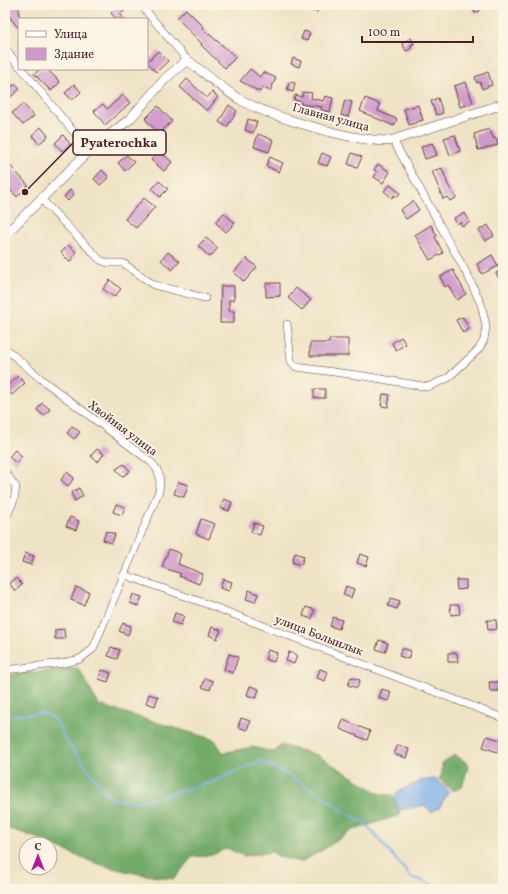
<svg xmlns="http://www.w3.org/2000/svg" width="508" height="894" font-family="Vollkorn,serif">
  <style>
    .forest { fill: #72aa68; stroke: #5e644a }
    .water { fill: #7caee8; stroke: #63668a }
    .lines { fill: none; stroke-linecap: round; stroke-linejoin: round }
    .stream { stroke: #7caee8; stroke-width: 2 }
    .building { fill: #d09bcc }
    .minor-casing { stroke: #633c42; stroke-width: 8 }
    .tertiary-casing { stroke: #633c42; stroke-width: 10 }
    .minor { stroke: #fff; stroke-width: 7 }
    .tertiary { stroke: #fff; stroke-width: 9 }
    .labels { text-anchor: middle; stroke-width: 4; stroke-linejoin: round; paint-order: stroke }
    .street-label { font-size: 12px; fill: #4a1f2b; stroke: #fcf5e5 }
    .leader { fill: none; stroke: #4a1f2b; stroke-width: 1.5 }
    .callout-dot { fill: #4a1f2b; stroke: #fcf5e5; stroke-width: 1.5 }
    .callout { fill: #fcf5e5; stroke: #4a1f2b; stroke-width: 1.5 }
    .callout-label { font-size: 13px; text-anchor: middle; font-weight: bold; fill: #4a1f2b }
  </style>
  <rect width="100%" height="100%" fill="#fcf5e5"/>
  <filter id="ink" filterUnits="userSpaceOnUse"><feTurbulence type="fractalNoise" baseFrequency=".025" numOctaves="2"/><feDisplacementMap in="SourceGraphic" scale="8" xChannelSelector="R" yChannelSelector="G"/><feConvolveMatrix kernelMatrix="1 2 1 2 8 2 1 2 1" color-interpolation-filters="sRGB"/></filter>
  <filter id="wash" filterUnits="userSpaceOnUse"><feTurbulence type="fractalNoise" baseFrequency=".012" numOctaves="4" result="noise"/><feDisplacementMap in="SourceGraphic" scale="16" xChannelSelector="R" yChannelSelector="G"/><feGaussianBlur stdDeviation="0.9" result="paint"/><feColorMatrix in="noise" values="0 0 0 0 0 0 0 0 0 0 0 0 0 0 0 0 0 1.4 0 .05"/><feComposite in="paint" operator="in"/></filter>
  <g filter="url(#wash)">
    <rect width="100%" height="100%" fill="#efe3c5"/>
    <path class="forest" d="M78,668L99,705L215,740L223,753L252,747L275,752L281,745L317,755L380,794L392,795L400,815L353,830L321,851L301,862L279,857L272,852L244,856L227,848L212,855L192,857L174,879C142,875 112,870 82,858C56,847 32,834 5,828V675Z
      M455,755L469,764L462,787L453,791L439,779L442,774V763Z"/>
    <path class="water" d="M435,779L449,791L439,808L431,812L424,805L400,810L394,800L397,792L422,780Z"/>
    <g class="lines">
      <path class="stream" d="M5,716L42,713L55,719L65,739L110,798L135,802L151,799L212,782L260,761C295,777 326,798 358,820L363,821L411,877L446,889"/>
    </g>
    <g id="blocks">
      <path class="building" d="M5,5H17L19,7V15L23,19H19V29L5,11Z
        M120,5L125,10L120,14L125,19H116L111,13Z
        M311,5L319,6L317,12L309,10Z
        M471,5H477L480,11L475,13Z
        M186,9L204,27L203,29L236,57L225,68L201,45L202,44L177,18Z
        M304,31L310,33L307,41L301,39Z
        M411,38L414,44L410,45L412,48L406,51L402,43Z
        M158,51L168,61L156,72L147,62Z
        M293,58L301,61L299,67L291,64Z
        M40,69H47L60,82L51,91L34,74Z
        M250,69L260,77L263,72L276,78L270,91L262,87L260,92L240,81Z
        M488,72L492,85L482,89L480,82L477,83L475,77Z
        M187,79L207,98L212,92L218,97L207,111L180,87Z
        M289,82L295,83L293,92L287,90Z
        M466,82L473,103L460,107L454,86Z
        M10,83L13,86L16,84L20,89L5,102V87Z
        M74,84L81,92L72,100L65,93Z
        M303,92L312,93L311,98L323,101L325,96L333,98L330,112L321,110L322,107L300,104L301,102L294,100L295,95L302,97Z
        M123,95L130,103L105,125L94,111L103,104L107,109Z
        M365,98L380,104L378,111L397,119L394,126L360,111Z
        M438,98L443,113L436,115L431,101Z
        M345,100L352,102L348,117L341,115Z
        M23,104L34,116L23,125L12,113Z
        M229,105L237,111L227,127L219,122Z
        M418,105L423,120L409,125L404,109Z
        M158,106L172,121L159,134L145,119Z
        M248,119L257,122L253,133L245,130Z
        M41,127L48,136L39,144L32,135Z
        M489,129L494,139L496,138L498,145L478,150L474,134Z
        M258,134L273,140L269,152L254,147Z
        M63,135L70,144L62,151L55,143Z
        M455,135L460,151L450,155L444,138Z
        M432,143L437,155L425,159L421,147Z
        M159,151L172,162L164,171L151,160Z
        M322,153L331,157L327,166L318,163Z
        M352,153L362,157L357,168L348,164Z
        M127,155L134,162L125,171L118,163Z
        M270,157L283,163L279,172L266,166Z
        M5,160L28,185L17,197L5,184Z
        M378,164L390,172L383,183L374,177L377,172L374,170Z
        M442,168L448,185L456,198L450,201L447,197L443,199L432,171Z
        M102,170L109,177L100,185L94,179Z
        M159,181L168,189L160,197L152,189Z
        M390,185L400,193L397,197L394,195L392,198L384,191Z
        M70,190L74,194L68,201L64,197Z
        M144,198L155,207L136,228L125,219Z
        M413,201L419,210L406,219L400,210Z
        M224,213L235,223L226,232L215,222Z
        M465,213L470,222L462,226L460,222L457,224L454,218Z
        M431,225L437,236L435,237L443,253L430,260L415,235Z
        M488,225L494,236L485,241L479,230Z
        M206,238L218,248L210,257L198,246Z
        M68,245L76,252L70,262L61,253Z
        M168,252L180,261L172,270L161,260Z
        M492,255L498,266L482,274L477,264Z
        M246,258L257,267L244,282L234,272Z
        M503,269V285L496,273Z
        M453,270L466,294L457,300L448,285L445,287L440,277Z
        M110,280L121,289L114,297L103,289Z
        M266,283H280V296L266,297Z
        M221,286H234V300H229V311H234V323H220Z
        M296,288L311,300L302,310L288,298Z
        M463,317L469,329L463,333L456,320Z
        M401,337L406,344L396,350L392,343Z
        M329,339H348V356H310V343H329Z
        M18,376L25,383L12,395L5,388Z
        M314,389H325V398H314Z
        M383,394L390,395L388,407L381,406Z
        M42,403L50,409L44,416L37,410Z
        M72,426L80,432L74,439L67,433Z
        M97,449L104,454L98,462L91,456Z
        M15,450L22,456L16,463L9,457Z
        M124,464L130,471L122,477L116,469Z
        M67,472L74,478L68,486L61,480Z
        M178,482L188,485L184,497L174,494Z
        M79,488L83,496L75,501L71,493Z
        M224,499L232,502L229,511L220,508Z
        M116,504L125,507L122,515L113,512Z
        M70,517L79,521L76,530L66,526Z
        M201,519L215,524L209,539L196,534Z
        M254,523L263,526L260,535L251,532Z
        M106,531L115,534L112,543L103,540Z
        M169,549L181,554L178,564L203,574L199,584L179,576L181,574L162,567Z
        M25,553L34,556L31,565L22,562Z
        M295,553L304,556L301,565L292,562Z
        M360,554L369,557L366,566L357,563Z
        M17,578L22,585L15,591L9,583Z
        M223,579L232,582L229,591L220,588Z
        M456,580H466V589L457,590Z
        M346,586L354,589L351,598L343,595Z
        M76,587L89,592L84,605L71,600Z
        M249,590L258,594L255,602L246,599Z
        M133,594L142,597L138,606L130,603Z
        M391,598L400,601L397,609L388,606Z
        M450,605H459L460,614L451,615Z
        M306,607L315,610L312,619L303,616Z
        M175,613L184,616L181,625L172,622Z
        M333,617L342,620L339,629L330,626Z
        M487,620H496L497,629L488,630Z
        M123,623L131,626L128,635L119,631Z
        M212,627L221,630L217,639L209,635Z
        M64,629L65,639H55V630Z
        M379,640L388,643L385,652L376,649Z
        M111,647L120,650L117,659L108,656Z
        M402,648L411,651L408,659L399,656Z
        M268,650L277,653L274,662L265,659Z
        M289,652L297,655L294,664L286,661Z
        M448,653H457L458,662H448Z
        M229,654L238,657L233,673L224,670Z
        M320,669L328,672L325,681L317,678Z
        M102,670L111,673L108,682L99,679Z
        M351,677L360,680L357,688L348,685Z
        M205,678L213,681L210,690L202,687Z
        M489,682H499V691H490Z
        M250,686L259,689L256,698L247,695Z
        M382,689L391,692L388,701L379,698Z
        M149,694L158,697L155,706L146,703Z
        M241,718L250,721L247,730L238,727Z
        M343,720L370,731L367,740L340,729Z
        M487,736L503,741V754L483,747Z
        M398,745L409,749L406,758L394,754Z"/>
    </g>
  </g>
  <g filter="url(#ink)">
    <use href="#blocks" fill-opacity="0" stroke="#633c42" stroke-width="1"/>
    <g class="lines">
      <g class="minor-casing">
        <path id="minor" d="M141,5L187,60
          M5,49L19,66
          M22,69L77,136L91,149
          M41,199L100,260L108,263H123L154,285L205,298
          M287,324L291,361L296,367L364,376L428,387L448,378L479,349L484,340L486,326L481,304L468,276L393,140
          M5,348L41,379L151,462C160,471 161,477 159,491L93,649L80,659L64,663L5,670
          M5,472L16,487L14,500L5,520
          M125,575L204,603L503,718"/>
      </g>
      <g class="tertiary-casing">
        <path id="tertiary" d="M5,235L91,149L130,119L166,78L187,60C205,73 222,89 241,100C268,116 363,145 393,140L503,104"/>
      </g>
      <use href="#minor" class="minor"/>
      <use href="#tertiary" class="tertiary"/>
    </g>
  </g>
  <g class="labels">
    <g class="street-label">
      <text transform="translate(331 117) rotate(15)" y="4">Главная улица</text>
      <text transform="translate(123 428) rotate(37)" y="4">Хвойная улица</text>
      <text transform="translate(319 635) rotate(21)" y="4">улица Болынлык</text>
    </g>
  </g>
  <path class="leader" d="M25 192L73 143"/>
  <circle class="callout-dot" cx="25" cy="192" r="4"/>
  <rect class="callout" x="73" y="130" width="93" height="25" rx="4"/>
  <g class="callout-label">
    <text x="119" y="147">Pyaterochka</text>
  </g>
  <rect width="508" height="894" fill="none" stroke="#fcf5e5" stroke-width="20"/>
  <rect x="18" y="18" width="130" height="52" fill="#fcf5e5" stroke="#b59f9b"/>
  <rect x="26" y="31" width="20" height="6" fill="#ffffff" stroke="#b59f9b"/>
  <text x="54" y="38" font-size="12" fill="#4a1f2b">Улица</text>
  <rect x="26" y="48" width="20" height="12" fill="#d09bcc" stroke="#b59f9b"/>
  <text x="54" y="58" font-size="12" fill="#4a1f2b">Здание</text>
  <g transform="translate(38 856)"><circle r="19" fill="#fcf5e5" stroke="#b59f9b"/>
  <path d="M0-3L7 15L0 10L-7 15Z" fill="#b5179e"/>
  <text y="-6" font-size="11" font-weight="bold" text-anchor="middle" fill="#4a1f2b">С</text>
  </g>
  <path d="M362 36v6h111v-6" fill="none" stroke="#4a1f2b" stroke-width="2"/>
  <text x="368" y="36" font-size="12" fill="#4a1f2b" stroke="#fcf5e5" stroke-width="3" paint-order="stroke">100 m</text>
</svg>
